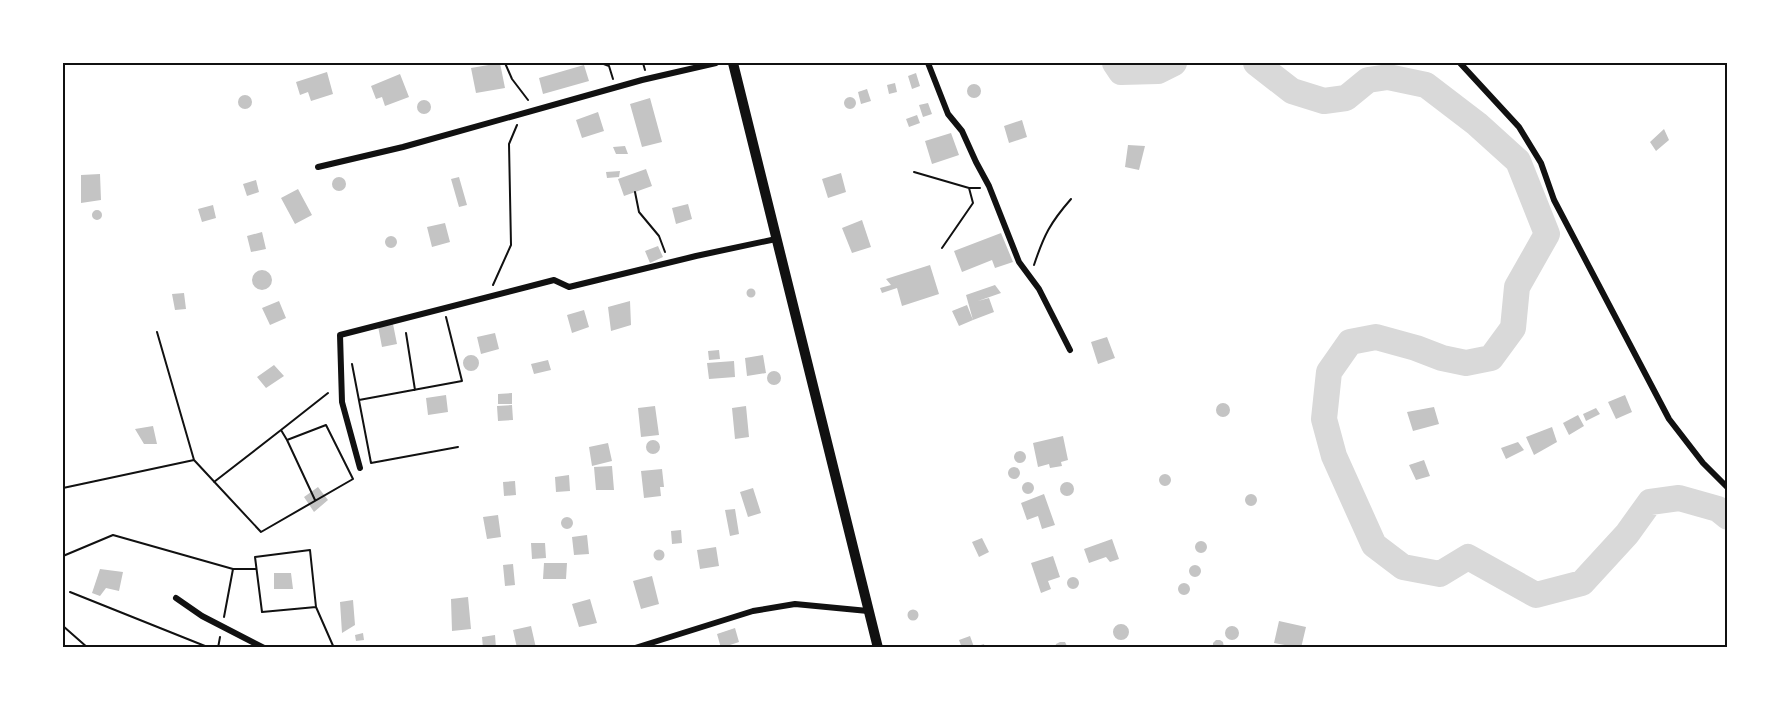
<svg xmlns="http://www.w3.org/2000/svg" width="1791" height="711" font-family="'Source Sans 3',sans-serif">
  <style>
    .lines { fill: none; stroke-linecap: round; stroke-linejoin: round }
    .river { stroke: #d9d9d9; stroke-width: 26 }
    .building { fill: #c4c4c4 }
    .path { stroke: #111; stroke-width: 2 }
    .minor { stroke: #111; stroke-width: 6 }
    .secondary { stroke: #111; stroke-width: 10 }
    .neatline { fill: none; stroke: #111; stroke-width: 2 }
  </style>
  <rect width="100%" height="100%" fill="#fff"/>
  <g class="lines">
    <path class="river" d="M1115,63L1121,72L1158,71L1174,63
      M1256,63L1292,91L1324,101L1346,98L1368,80L1388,77L1426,85L1477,124L1518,161L1547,234L1517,287L1513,328L1491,358L1466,363L1442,358L1416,348L1376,337L1350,342L1329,372L1324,419L1334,456L1374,545L1403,567L1440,574L1468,557L1536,595L1582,583L1627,534L1650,502L1679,498L1718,509L1728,517"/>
  </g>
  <path class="building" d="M500,63L505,88L476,93L471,68Z
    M584,65L589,81L543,94L539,78Z
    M327,72L333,94L311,101L308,92L300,95L296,82Z
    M916,73L920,86L912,89L908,76Z
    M400,74L409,97L385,106L382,97L376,99L371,86Z
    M895,83L897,92L889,94L887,85Z
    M967 91a7 7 0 1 1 14 0a7 7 0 1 1-14 0Z
    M867,89L871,101L861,104L858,92Z
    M238 102a7 7 0 1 1 14 0a7 7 0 1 1-14 0Z
    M844 103a6 6 0 1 1 12 0a6 6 0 1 1-12 0Z
    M650,98L662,142L642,147L630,104Z
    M417 107a7 7 0 1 1 14 0a7 7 0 1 1-14 0Z
    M928,103L932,114L923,117L919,105Z
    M598,112L604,131L582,138L576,120Z
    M917,115L920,123L909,127L906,119Z
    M1022,120L1027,137L1009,143L1004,126Z
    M1664,129L1669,140L1656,151L1650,142Z
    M951,133L959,155L932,164L925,141Z
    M1128,145L1145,146L1139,170L1125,167Z
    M625,146L628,154H616L613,147Z
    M646,169L652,186L624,196L618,179Z
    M620,171L619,177L607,178L606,172Z
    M841,173L846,192L828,198L822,179Z
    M100,174L101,200L81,203V175Z
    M332 184a7 7 0 1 1 14 0a7 7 0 1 1-14 0Z
    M459,177L467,205L459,207L451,179Z
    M256,180L259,192L247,196L243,184Z
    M298,189L312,215L295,224L281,198Z
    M688,204L692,219L676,224L672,208Z
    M213,205L216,218L202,222L198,209Z
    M92 215a5 5 0 1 1 10 0a5 5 0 1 1-10 0Z
    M862,220L871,247L852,253L842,228Z
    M445,223L450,242L432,247L427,227Z
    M262,232L266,249L251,252L247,236Z
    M1001,233L1013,262L995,268L992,260L962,272L954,251Z
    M385 242a6 6 0 1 1 12 0a6 6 0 1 1-12 0Z
    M658,246L663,257L650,263L645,251Z
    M930,265L939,294L902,306L897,288L882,293L880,288L891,285L886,279Z
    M252 280a10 10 0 1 1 20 0a10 10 0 1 1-20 0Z
    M995,285L1001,293L978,301L989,298L994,312L973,320L966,295Z
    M746.5 293a4.5 4.5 0 1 1 9 0a4.5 4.5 0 1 1-9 0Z
    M184,293L186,309L175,310L172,294Z
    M279,301L286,318L270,325L262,308Z
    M630,301L631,325L611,331L608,307Z
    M967,305L973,320L959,326L952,311Z
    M584,310L589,327L572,333L567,315Z
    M393,324L397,344L382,347L378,326Z
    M495,333L499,349L481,354L477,337Z
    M1107,337L1115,358L1098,364L1091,342Z
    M719,350L720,359L709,360L708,351Z
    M763,355L766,373L747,376L745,358Z
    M463 363a8 8 0 1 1 16 0a8 8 0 1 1-16 0Z
    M548,360L551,370L534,374L531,364Z
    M734,361L735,377L709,379L707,363Z
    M274,365L284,376L266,388L257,377Z
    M767 378a7 7 0 1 1 14 0a7 7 0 1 1-14 0Z
    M512,393V404H498V394Z
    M446,395L448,412L428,415L426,398Z
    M1625,395L1632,412L1616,419L1608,402Z
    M1216 410a7 7 0 1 1 14 0a7 7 0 1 1-14 0Z
    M512,405L513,420L498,421L497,406Z
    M655,406L659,435L641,437L638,408Z
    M746,406L749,437L735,439L732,408Z
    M1434,407L1439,424L1413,431L1407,412Z
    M1596,408L1600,414L1586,421L1583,414Z
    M1578,415L1584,426L1569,435L1563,423Z
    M153,426L157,444H144L135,429Z
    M1552,427L1557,442L1534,455L1526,437Z
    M1063,436L1068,460L1061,462L1062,466L1050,468L1049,464L1038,467L1033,443Z
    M646 447a7 7 0 1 1 14 0a7 7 0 1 1-14 0Z
    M1518,442L1524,450L1506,459L1501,448Z
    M608,443L612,461L592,466L589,447Z
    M1014 457a6 6 0 1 1 12 0a6 6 0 1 1-12 0Z
    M1424,460L1430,476L1416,480L1409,465Z
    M612,466L614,490H596L594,467Z
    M1008 473a6 6 0 1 1 12 0a6 6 0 1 1-12 0Z
    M662,469L664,487H660L661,496L644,498L641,471Z
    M1159 480a6 6 0 1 1 12 0a6 6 0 1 1-12 0Z
    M569,475L570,491L556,492L555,477Z
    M515,481L516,495L504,496L503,482Z
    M1022 488a6 6 0 1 1 12 0a6 6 0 1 1-12 0Z
    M1060 489a7 7 0 1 1 14 0a7 7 0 1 1-14 0Z
    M318,487L328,500L314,512L304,497Z
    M753,488L761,513L748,517L740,492Z
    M1044,494L1055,525L1042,529L1038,516L1027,520L1021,503Z
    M1245 500a6 6 0 1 1 12 0a6 6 0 1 1-12 0Z
    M735,509L739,534L730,536L725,510Z
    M498,515L501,537L487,539L483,517Z
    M561 523a6 6 0 1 1 12 0a6 6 0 1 1-12 0Z
    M681,530L682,543L672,544L671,531Z
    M587,535L589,554L574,555L572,537Z
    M982,538L989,552L979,557L972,542Z
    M1112,539L1119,559L1110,562L1106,557L1089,563L1084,549Z
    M1195 547a6 6 0 1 1 12 0a6 6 0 1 1-12 0Z
    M531,543H545L546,558L532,559Z
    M716,547L719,566L700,569L697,550Z
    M653.5 555a5.5 5.5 0 1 1 11 0a5.5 5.5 0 1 1-11 0Z
    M1053,556L1060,577L1048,581L1051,589L1041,593L1031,563Z
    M544,563H567L566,579H543Z
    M513,564L515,585L505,586L503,565Z
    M1189 571a6 6 0 1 1 12 0a6 6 0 1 1-12 0Z
    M100,569L123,572L119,591L106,588L100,596L92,593Z
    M274,573H291L293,589H274Z
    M652,576L659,604L641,609L633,581Z
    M1067 583a6 6 0 1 1 12 0a6 6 0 1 1-12 0Z
    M1178 589a6 6 0 1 1 12 0a6 6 0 1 1-12 0Z
    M468,597L471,629L452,631L451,599Z
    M590,599L597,623L579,627L572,604Z
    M353,600L355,625L342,633L340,602Z
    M907.5 615a5.5 5.5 0 1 1 11 0a5.5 5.5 0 1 1-11 0Z
    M1279,621L1306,627L1301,648L1274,643Z
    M1113 632a8 8 0 1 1 16 0a8 8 0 1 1-16 0Z
    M531,626L536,648H517L513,630Z
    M1225 633a7 7 0 1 1 14 0a7 7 0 1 1-14 0Z
    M735,628L739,642L721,648L717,634Z
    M363,633L364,640L356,641L355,635Z
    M495,635L496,648H483L482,637Z
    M970,636L974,647L984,644L985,648H962L959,640Z
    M1216,640H1220L1223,642L1224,648H1213V643Z
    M1060,642H1065L1068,648H1055L1056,644Z"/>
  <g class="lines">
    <path class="path" d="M505,63L512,79L528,100
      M601,63L609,66L613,79
      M643,63L645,70
      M914,172L969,188H980
      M635,192L639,212L659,236L665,252
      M942,248L973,203L969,188
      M1034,265C1044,235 1050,223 1071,199
      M493,285L511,245L509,144L517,125
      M406,333L415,390
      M352,364L371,463L458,447
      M359,400L462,381L446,317
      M281,430L328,393
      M287,440L315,500
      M194,460L261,532L353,479L326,425L287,440L281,430L214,482
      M63,488L194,460L157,332
      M310,550L316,607L262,612L255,557Z
      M63,556L113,535L233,569
      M70,592L210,648
      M316,607L334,648
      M224,617L233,569H256
      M63,626L88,648
      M218,648L220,637"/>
    <path class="minor" d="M928,63L948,114L962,131L976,162L989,186L1019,262L1039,289L1070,350
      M1460,63L1519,127L1541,163L1554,200L1669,419L1703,463L1728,488
      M318,167L403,147L642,80L716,63
      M360,468L342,402L340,335L554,280L569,287L696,256L776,239
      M176,598L202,616L264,648
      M635,648L753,611L795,604L868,611"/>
    <path class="secondary" d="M733,63L878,648"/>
  </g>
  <rect width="1791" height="711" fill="none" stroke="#ffffff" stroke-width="129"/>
  <rect x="64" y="64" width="1662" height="582" class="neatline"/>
</svg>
